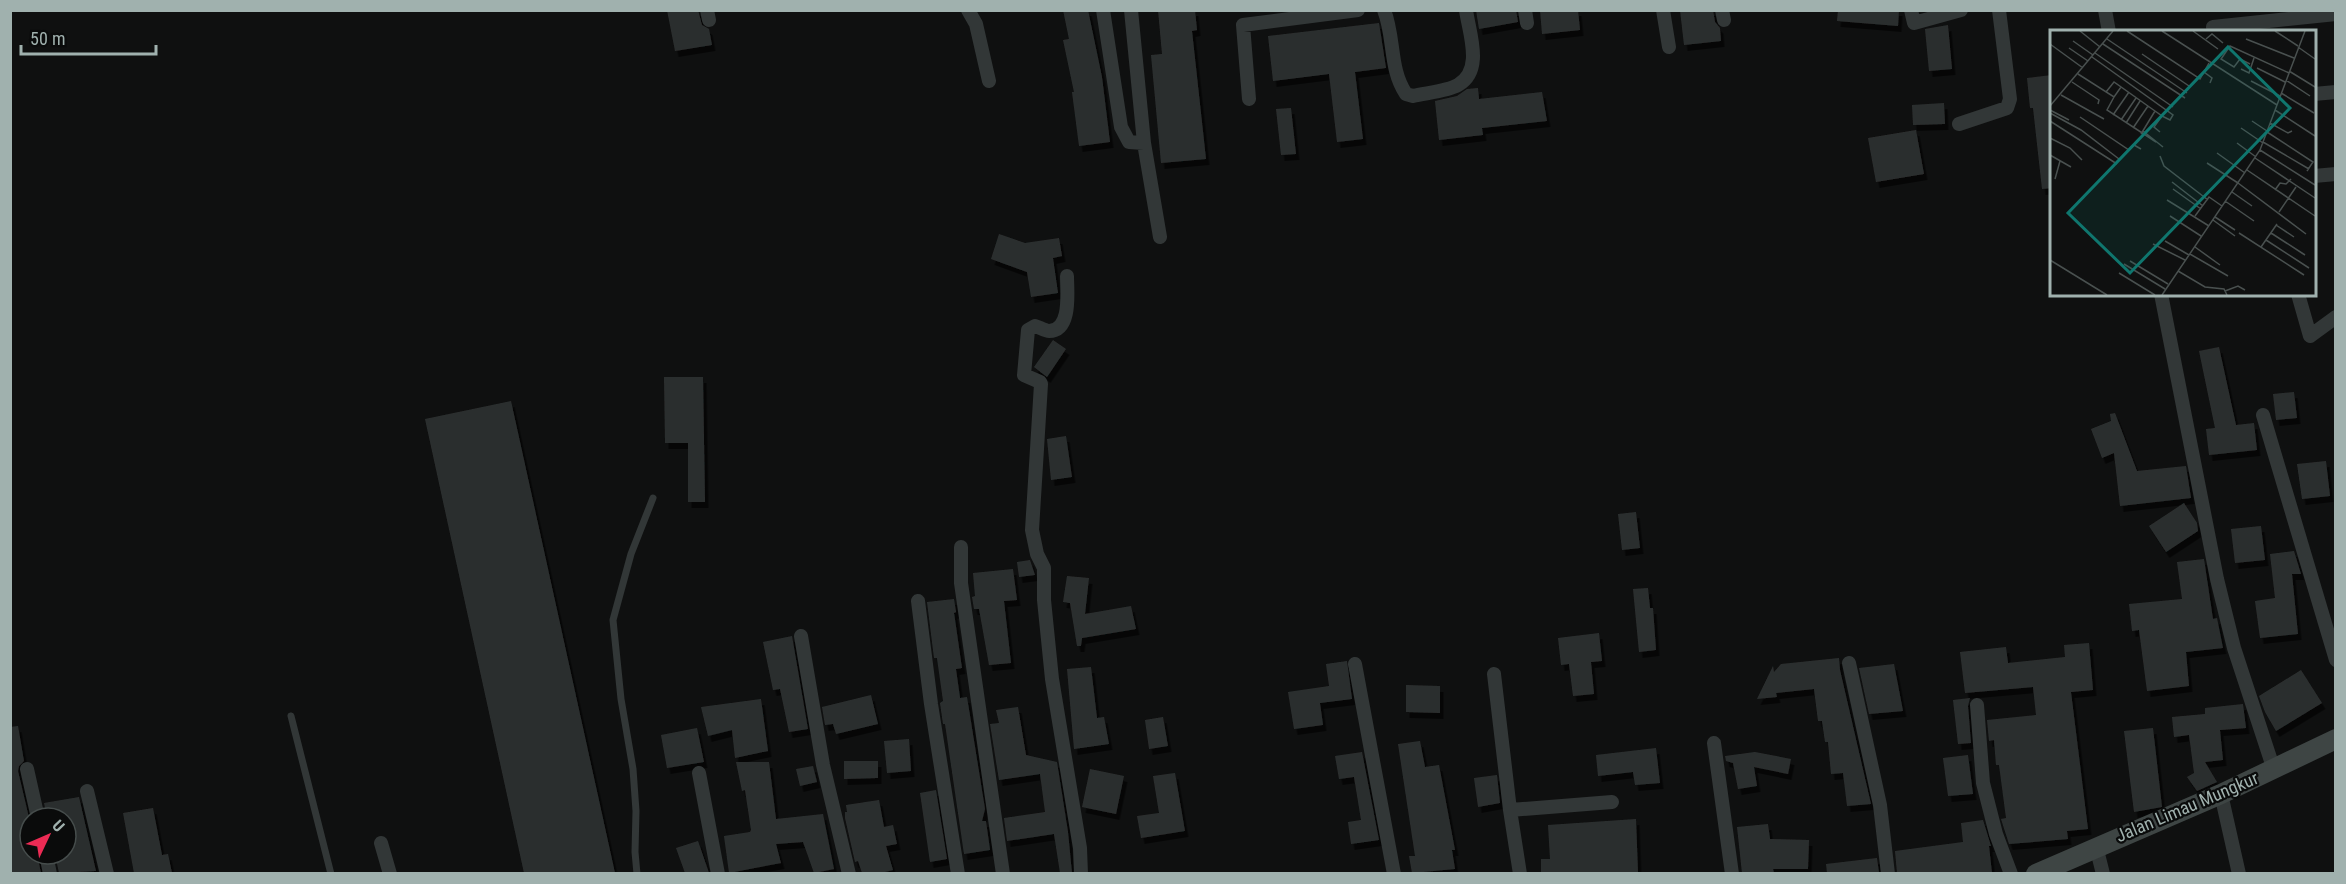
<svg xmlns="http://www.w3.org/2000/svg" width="2346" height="884" font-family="'Roboto Condensed',sans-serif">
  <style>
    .building { fill: #2c2f2f; filter: url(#shadow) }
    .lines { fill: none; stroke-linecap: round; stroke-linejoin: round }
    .lane { stroke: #323737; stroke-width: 7 }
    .street { stroke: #323737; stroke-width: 14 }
    .secondary { stroke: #3e4544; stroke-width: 20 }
    .labels { text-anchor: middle; stroke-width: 4.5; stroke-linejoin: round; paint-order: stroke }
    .street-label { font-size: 18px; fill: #a0b1ae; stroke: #0a0b0b }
    .inset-road { fill: none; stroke: #49504f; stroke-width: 1.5 }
    .view { fill: #0f766e; fill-opacity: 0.15; stroke: #0f766e; stroke-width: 3 }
    .inset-edge { fill: none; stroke: #a0b1ae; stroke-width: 3 }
  </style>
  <defs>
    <filter id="shadow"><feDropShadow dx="3.5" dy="6" stdDeviation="0" flood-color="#0009"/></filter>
  </defs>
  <rect width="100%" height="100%" fill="#0f1010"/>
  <path class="building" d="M667,10H698L702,25L709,29L712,45L675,51Z
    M1063,10H1088L1102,77L1110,142L1079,146L1072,92H1074L1063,40L1069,39Z
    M1158,10H1195L1197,30L1192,31L1206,159L1161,163L1151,55L1162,54Z
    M1476,10H1516L1518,22L1479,29Z
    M1540,10H1578L1580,30L1542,34Z
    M1680,10H1713L1715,22L1720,28L1721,41L1684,45Z
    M1838,10H1899L1898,26L1837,21Z
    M1379,23L1386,68L1355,72L1363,139L1337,142L1329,74L1273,81L1268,36Z
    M1948,25L1952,69L1929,71L1925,29Z
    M2052,75V188L2042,189L2033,108H2030L2027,78Z
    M1478,88L1479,99L1542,92L1547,121L1482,128L1483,135L1439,140L1435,101L1457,96L1467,89Z
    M1944,103L1945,124L1913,125L1912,105Z
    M1291,108L1296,154L1281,155L1276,109Z
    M1916,130L1924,174L1876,182L1868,138Z
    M999,234L1025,243L1059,238L1062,256L1053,258L1058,293L1031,297L1027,272L991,259Z
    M1053,340L1066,349L1047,377L1034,367Z
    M2219,347L2236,425L2254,423L2257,450L2209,455L2206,429L2215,428L2199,351Z
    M664,377H703L705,502H688V443H665Z
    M2294,392L2297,418L2276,420L2273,394Z
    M511,401L615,873H524L425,419Z
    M2115,413L2137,471L2186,466L2191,498L2120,506L2114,453L2102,458L2091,429L2111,421L2110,414Z
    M1066,436L1072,477L1051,480L1047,439Z
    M2326,461L2330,496L2302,499L2297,464Z
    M2184,503L2197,523L2198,531L2166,552L2149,526Z
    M1636,512L1640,548L1622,550L1618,514Z
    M2261,526L2265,560L2235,563L2231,529Z
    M2294,551L2301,574H2292L2298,634L2260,638L2255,601L2275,598L2270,554Z
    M2204,559L2213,619L2217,618L2223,648L2186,652L2189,686L2147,691L2139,630L2132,631L2129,604L2182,599L2177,562Z
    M1030,560L1035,575L1019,577L1017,562Z
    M1013,569L1017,600L1004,601L1011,663L989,665L979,609H974L972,597L975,596L973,573Z
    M1067,576L1089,578L1085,614L1131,606L1136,629L1082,638L1081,646H1077L1070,603L1063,602Z
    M1648,588L1650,608H1653L1656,650L1639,652L1633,589Z
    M954,599L956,612L954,613L962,668L956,669L960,698L967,697L985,809L982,821H986L990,850L964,854L945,724H943L940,703L943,701L937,658H934L927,602Z
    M1599,633L1602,661L1591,662L1594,694L1573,696L1569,664L1561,665L1558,638Z
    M792,636L808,729L789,732L780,689L773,690L763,642Z
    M2089,643L2093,690L2071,692L2088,829L2067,831L2068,839L2009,844L2001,819L2006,818L1999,765H1996L1994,740L1989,741L1987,720L2036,715L2033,687L1965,693L1960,652L2006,647L2008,663L2065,657L2064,645Z
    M1839,658L1840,670L1871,804L1847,806L1843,773L1831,774L1828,742H1825L1822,721H1818L1814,689L1776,693L1777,697L1757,699L1773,666L1774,672L1781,664Z
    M1347,661L1352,699L1320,703L1323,725L1294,729L1288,692L1329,686L1326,664Z
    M1894,664L1903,711L1869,714L1859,668Z
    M1091,667L1097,718L1104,717L1109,744L1074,749L1067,669Z
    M2301,670L2322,703L2276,731L2265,712L2259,696Z
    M1406,685L1440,686V713L1406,712Z
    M871,695L878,724L836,734L833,724L825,725L822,707Z
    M1970,698L1968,706L1971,743L1958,744L1953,700Z
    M761,699L768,751L735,758L732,730L708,736L701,707Z
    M2243,704L2246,728L2220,730L2223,760L2205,762L2217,782L2197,791L2187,777L2194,773L2189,735L2174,737L2172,717L2205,714V708Z
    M1018,707L1026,755L1057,762L1068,832L1072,873H1060L1054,834L1007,841L1004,818L1045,812L1040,774L999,780L990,724L999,723L996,710Z
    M1163,717L1168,746L1149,749L1145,720Z
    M18,726L24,761L19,766L18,771L30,822V824L25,825L30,854H37L41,873H10V727Z
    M697,728L704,762L667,768L661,735Z
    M2153,728L2162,807L2134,812L2124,731Z
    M909,739L911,771L887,773L884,741Z
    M1420,741L1425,767L1439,765L1455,850H1452L1455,869L1412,873L1409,856H1415L1398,744Z
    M1656,748L1660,783L1635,785L1633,772L1598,776L1596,755Z
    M1362,752L1379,840L1351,844L1348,822L1361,820L1354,777L1339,779L1335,756Z
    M1755,752L1791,759L1788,774L1754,767L1757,786L1738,789L1733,763L1726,761L1725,756Z
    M1968,755L1973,794L1948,796L1943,758Z
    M844,761H878V778L844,779Z
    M736,762H769L776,819L823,814L834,869L814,873L803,842L776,844L781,863L729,873L724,836L750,832L751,830L745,790L742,791Z
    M813,766L817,782L800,786L796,769Z
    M1090,769L1124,776L1116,814L1082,807Z
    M1175,773L1185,831L1141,838L1137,816L1159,813L1153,776Z
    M1497,775L1500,803L1478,807L1474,778Z
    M936,790L947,859L930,862L920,793Z
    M79,797L96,871L59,873L55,854H66V818H47L44,803Z
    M879,800L884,827L893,825L897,844L886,846L893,870L881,873H862L858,861L855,862L845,818V812H847L846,805Z
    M153,808L162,855L168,854L172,873H134L123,813Z
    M1636,819L1638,873H1541V859H1550L1548,825Z
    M1983,820L1991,846H1989L1992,873H1897L1895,851L1963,842L1961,823Z
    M1768,824L1770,839L1809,840L1808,869H1773L1774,873H1742L1737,827Z
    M698,841L709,873H685L676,848Z
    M1877,858L1879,873H1827L1826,864Z"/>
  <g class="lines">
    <path class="lane" d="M291,716L331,874
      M637,874L635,852L636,811L633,769L621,699L613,620L631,554L653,498"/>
    <path class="street" d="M707,10L709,20
      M968,10L976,24L989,81
      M1103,10L1121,127L1129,142L1144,143
      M1131,10L1144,143L1160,237
      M1384,10C1395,38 1389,69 1406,94L1413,96C1425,93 1448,91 1458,85C1484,70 1469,33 1466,10
      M1525,10L1527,23
      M1663,10L1669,47
      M1722,10L1724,20
      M1911,10L1914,23L1961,10
      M2105,10L2109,32
      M2214,32L2213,27L2336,14
      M2314,94L2336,92
      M1249,99L1243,25L1358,10
      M1959,124L2007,108L2010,99L1999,10
      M2314,176L2336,174
      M1067,276C1067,291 1072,331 1049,331C1045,331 1039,327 1035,326L1028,330L1024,375L1040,382L1041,384L1032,530L1037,554L1044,568V600L1052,679L1080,848L1081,874
      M2161,294L2217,579L2234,648L2274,770
      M2298,294L2310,336L2336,317
      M2263,415L2336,660
      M961,547V583L1003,874
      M918,601L931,704L958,874
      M801,636L823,765L849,874
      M1849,663L1880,805L1888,874
      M1355,664L1394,874
      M1494,674L1510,810L1520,874
      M1977,705L1983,783L1996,834L2011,874
      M1714,743L1732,874
      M27,769L38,818
      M699,773L718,874
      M87,791L107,874
      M2221,794L2239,874
      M1510,810L1612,802
      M381,843L390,874
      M2096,846L2103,874
      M46,854L50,874"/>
    <path class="secondary" d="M2036,874L2221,794L2336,739"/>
  </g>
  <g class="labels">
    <g class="street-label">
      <text transform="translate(2187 807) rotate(-23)" y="6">Jalan Limau Mungkur</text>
    </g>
  </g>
  <g transform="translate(2050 30)">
    <rect width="266" height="266" fill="#0f1010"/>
    <path class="inset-road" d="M30,1L50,17M77,1L150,49L154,42M112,1L227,75M143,1L168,19M225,1L248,16M57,9L137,63M156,9L162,4L173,13M196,9L244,28M23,11L43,25M0,14L33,38M53,14L135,68M248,17L265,29M19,18L38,31M45,23L123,77M92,24L139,56M42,27L123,85L120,90L112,86M159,33L154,42L162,48L160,53M200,34L190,29L184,37L171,29L180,16L239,43M207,38L235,52M191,39L199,43L204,28M239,41L265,57M28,44L64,67L71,57M236,50L260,66M201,51L230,66M22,52L49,70L48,74M56,62L64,52L105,81L112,86L104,97L110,102M231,63L264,83M11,65L54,89M64,67L57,80L106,112M0,76L63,1M0,80L19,90M225,80L265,106M0,83L31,100L69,129M63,85L79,62M30,87L79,120L84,115L91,119M71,90L86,68M0,91L67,134M202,91L217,101M76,93L90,71M220,93L238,103L242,101M83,98L98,76M191,98L213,113M93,101L113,117M217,102L263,132L257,141M91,104L105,81M0,108L20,118L32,130M213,112L259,139M187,113L206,127M210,120L265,155M167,123L195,143M0,125L21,137M110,126L114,136L158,170M205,128L265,168M157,133L188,153M197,140L265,186M5,149L10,131M122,152L153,176M188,153L256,204M123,159L151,179M225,160L230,153L236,154L241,149M182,162L202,176M117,170L159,196M175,171L204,191M229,182L246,157M120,186L151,206M145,186L159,167L172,176M165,187L185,200M163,190L185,206M226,195L244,207M189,203L254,245M221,203L255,225M216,210L259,238M115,211L139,225M103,214L135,230M145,217L170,235M211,217L227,194M140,224L178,246M0,230L57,265M80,231L118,254M74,234L115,259M128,241L155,257L174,259L177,265M69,243L105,265M175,261L188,256L195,260M112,265L210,120L255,1"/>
    <path class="view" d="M178,17L240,78L80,243L18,183Z"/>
    <rect width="266" height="266" class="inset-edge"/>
  </g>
  <rect width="2346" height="884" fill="none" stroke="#a0b1ae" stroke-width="24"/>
  <g transform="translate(48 836) rotate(46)"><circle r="28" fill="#0a0b0b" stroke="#464d4c" stroke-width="1.5"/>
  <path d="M0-4.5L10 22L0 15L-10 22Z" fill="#ec2b54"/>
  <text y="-9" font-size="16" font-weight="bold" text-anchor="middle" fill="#a0b1ae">U</text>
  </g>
  <path d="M21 45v9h135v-9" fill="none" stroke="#a0b1ae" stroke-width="3"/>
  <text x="30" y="45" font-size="18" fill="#a0b1ae" stroke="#0a0b0b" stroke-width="4.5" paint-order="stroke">50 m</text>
</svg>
